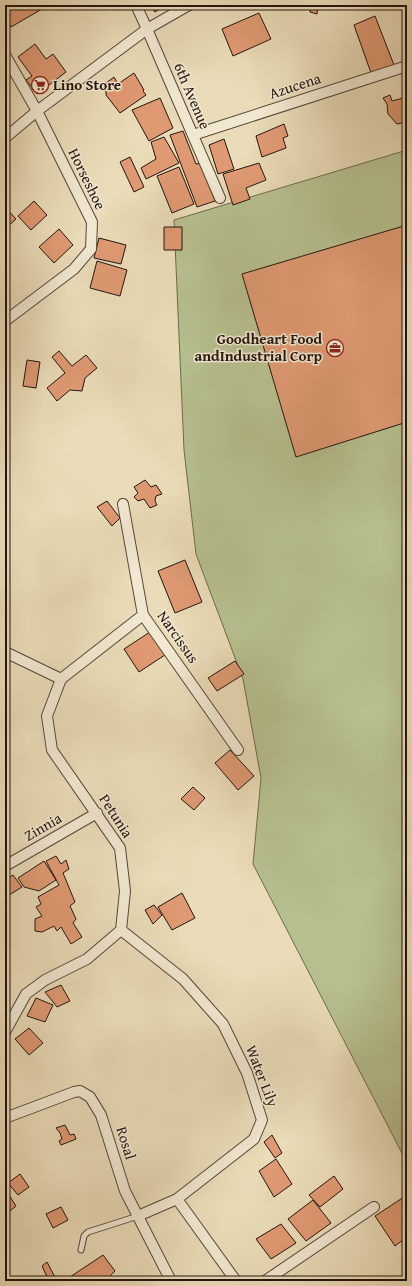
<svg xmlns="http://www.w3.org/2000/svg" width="412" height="1286" font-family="'Gentium Book Plus',serif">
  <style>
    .green { fill: #b7c08f; stroke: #6c6a4f }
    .building { fill: #e09a73; stroke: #22140f }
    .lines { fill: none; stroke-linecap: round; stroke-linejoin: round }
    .service-casing { stroke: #544639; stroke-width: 7 }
    .minor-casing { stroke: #544639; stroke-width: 12 }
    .service { stroke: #f1e8d1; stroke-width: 5 }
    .minor { stroke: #f1e8d1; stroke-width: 10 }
    .labels { text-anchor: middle; stroke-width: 3; stroke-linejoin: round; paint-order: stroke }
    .poi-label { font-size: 15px; font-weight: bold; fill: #22140f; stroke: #f1e8d1; text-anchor: start }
    .street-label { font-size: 15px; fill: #22140f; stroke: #f1e8d1 }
  </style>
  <rect width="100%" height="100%" fill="#eadcb8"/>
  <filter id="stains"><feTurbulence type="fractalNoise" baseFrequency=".005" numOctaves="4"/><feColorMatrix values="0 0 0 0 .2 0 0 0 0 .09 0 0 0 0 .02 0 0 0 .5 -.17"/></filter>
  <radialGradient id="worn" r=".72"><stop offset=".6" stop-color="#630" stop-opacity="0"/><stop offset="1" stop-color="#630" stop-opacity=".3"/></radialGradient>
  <path class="green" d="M407,150V1163L253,864L261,778L243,679L196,554L184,450L174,220Z"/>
  <path class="building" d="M5,5H39L42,9L11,27L5,16Z
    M150,5H166L155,12Z
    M310,5H318L317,14L310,12Z
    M259,13L271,39L233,56L222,29Z
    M375,16L394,65L371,73L354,25Z
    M35,44L46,59L53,54L66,72L37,94L26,80L32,76L18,57Z
    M134,73L144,90L143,91L146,95L120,113L106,95V83L114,77L118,84Z
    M390,95L392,101L407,97V122L397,124L388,114L387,104L383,98Z
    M160,98L173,128L149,141L132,110Z
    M284,124L288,136L283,138L286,148L262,157L256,136Z
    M183,131L196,164L201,163L215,201L197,207L170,135Z
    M164,137L179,163L146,179L141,168L156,159L151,142Z
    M224,139L234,169L218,174L209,145Z
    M130,157L144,187L134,192L120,162Z
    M259,163L266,180L246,188L250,199L233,205L223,174Z
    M179,167L194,204L172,213L157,176Z
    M34,201L47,215L31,230L18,216Z
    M5,207L16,219L5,229Z
    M407,225V422L296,457L242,274Z
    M164,227H182V250H164Z
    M59,229L73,245L54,263L39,247Z
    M99,238L126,245L121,264L94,258Z
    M97,261L127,270L120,296L90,288Z
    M59,351L72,366L86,355L97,368L85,378L82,391L70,390L57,401L47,388L65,373L52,357Z
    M27,360L40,362L36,388L23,386Z
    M145,480L151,487L156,485L162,494L156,496L155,501L157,505L150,508L144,499L138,501L134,497L138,493L134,487Z
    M107,501L120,518L112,526L97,507Z
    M185,560L202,602L175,613L158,571Z
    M150,632L165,655L139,672L124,649Z
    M235,661L244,674L217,691L208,678Z
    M230,750L254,776L238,790L215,763Z
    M193,787L205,798L194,810L181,799Z
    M56,856L61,864L66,860L69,869L63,873L75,902L70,906L76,919L73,923L82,937L71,944L61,927L57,931L54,926L42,932L35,931V919L42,916L36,907L41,904L38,897L59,885L46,861Z
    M44,861L56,880L39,891L24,887L18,878Z
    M13,875L22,887L6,897L5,880Z
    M182,893L195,918L172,930L158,907Z
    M154,905L162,915L153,924L145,910Z
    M61,985L70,1001L57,1007L45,992Z
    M36,998L53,1005L45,1022L27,1016Z
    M29,1028L43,1043L29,1055L15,1039Z
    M65,1125L70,1135L74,1134L76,1139L61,1145L59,1141L62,1139L60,1133L56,1128Z
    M272,1135L282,1153L275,1158L264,1142Z
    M276,1159L292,1184L274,1197L259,1171Z
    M20,1174L29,1187L18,1195L8,1183Z
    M334,1176L343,1189L320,1207L309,1195Z
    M5,1189L16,1206L5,1215Z
    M407,1195V1237L395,1246L375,1216Z
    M313,1200L331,1223L306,1241L288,1219Z
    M61,1207L68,1220L53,1228L46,1214Z
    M281,1224L296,1243L271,1259L256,1239Z
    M103,1255L115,1271L110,1276L114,1281H64Z
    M47,1262L57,1281H49L42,1266Z
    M407,1276V1281H398Z"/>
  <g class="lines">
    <g class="service-casing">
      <path id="service" d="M81,1250L84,1236L88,1232L138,1216"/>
    </g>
    <g class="minor-casing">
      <path id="minor" d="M136,5L147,29L220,198
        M5,55L37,111L92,222L91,249L74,269L5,321
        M193,135L407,66
        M5,138L37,111L147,29L189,5
        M123,504L143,615L238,750
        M5,652L61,679
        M5,866L97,813
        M121,930L183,979L223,1024L247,1073L262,1120L254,1139L177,1199L138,1216
        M5,1032L26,994L45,980L87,959L121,930L125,891L120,848L52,750L47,716L61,679L143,615
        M5,1118L74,1092L80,1091L90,1097L101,1115L125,1191L171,1281
        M177,1199L236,1281
        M265,1281L374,1207"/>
    </g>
    <use href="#service" class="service"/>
    <use href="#minor" class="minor"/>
  </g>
  <defs>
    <g id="supermarket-ring" transform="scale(0.9)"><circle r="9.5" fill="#f1e8d1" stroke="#8f2418" stroke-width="1.5"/><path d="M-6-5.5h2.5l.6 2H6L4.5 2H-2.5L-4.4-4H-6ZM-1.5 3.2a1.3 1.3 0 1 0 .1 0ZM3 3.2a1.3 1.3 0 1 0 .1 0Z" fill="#8f2418"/></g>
    <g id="office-ring" transform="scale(0.9)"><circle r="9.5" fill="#f1e8d1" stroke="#8f2418" stroke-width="1.5"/><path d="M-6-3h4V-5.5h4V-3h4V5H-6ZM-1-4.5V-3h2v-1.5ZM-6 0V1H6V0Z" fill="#8f2418"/></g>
  </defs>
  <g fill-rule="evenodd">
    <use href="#supermarket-ring" x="40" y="85"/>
    <use href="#office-ring" x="335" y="348"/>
  </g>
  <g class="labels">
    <g class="poi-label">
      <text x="53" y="90">Lino Store</text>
      <text x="322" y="344" text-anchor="end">Goodheart Food<tspan x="322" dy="17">andIndustrial Corp</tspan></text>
    </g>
    <g class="street-label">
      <text transform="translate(295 86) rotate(-18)" y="5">Azucena</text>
      <text transform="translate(192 96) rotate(67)" y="5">6th Avenue</text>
      <text transform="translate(87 179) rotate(64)" y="5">Horseshoe</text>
      <text transform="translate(178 637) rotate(55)" y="5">Narcissus</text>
      <text transform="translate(116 816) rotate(57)" y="5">Petunia</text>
      <text transform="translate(43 827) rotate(-30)" y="5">Zinnia</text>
      <text transform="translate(262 1076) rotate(69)" y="5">Water Lily</text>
      <text transform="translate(126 1143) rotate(73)" y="5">Rosal</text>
    </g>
  </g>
  <rect width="412" height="1286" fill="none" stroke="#eadcb8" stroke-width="20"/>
  <rect x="6" y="6" width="400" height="1274" fill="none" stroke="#22140f" stroke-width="2"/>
  <rect x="10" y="10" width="392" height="1266" fill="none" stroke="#22140f"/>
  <rect width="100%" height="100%" filter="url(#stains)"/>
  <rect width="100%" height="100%" fill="url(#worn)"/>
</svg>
